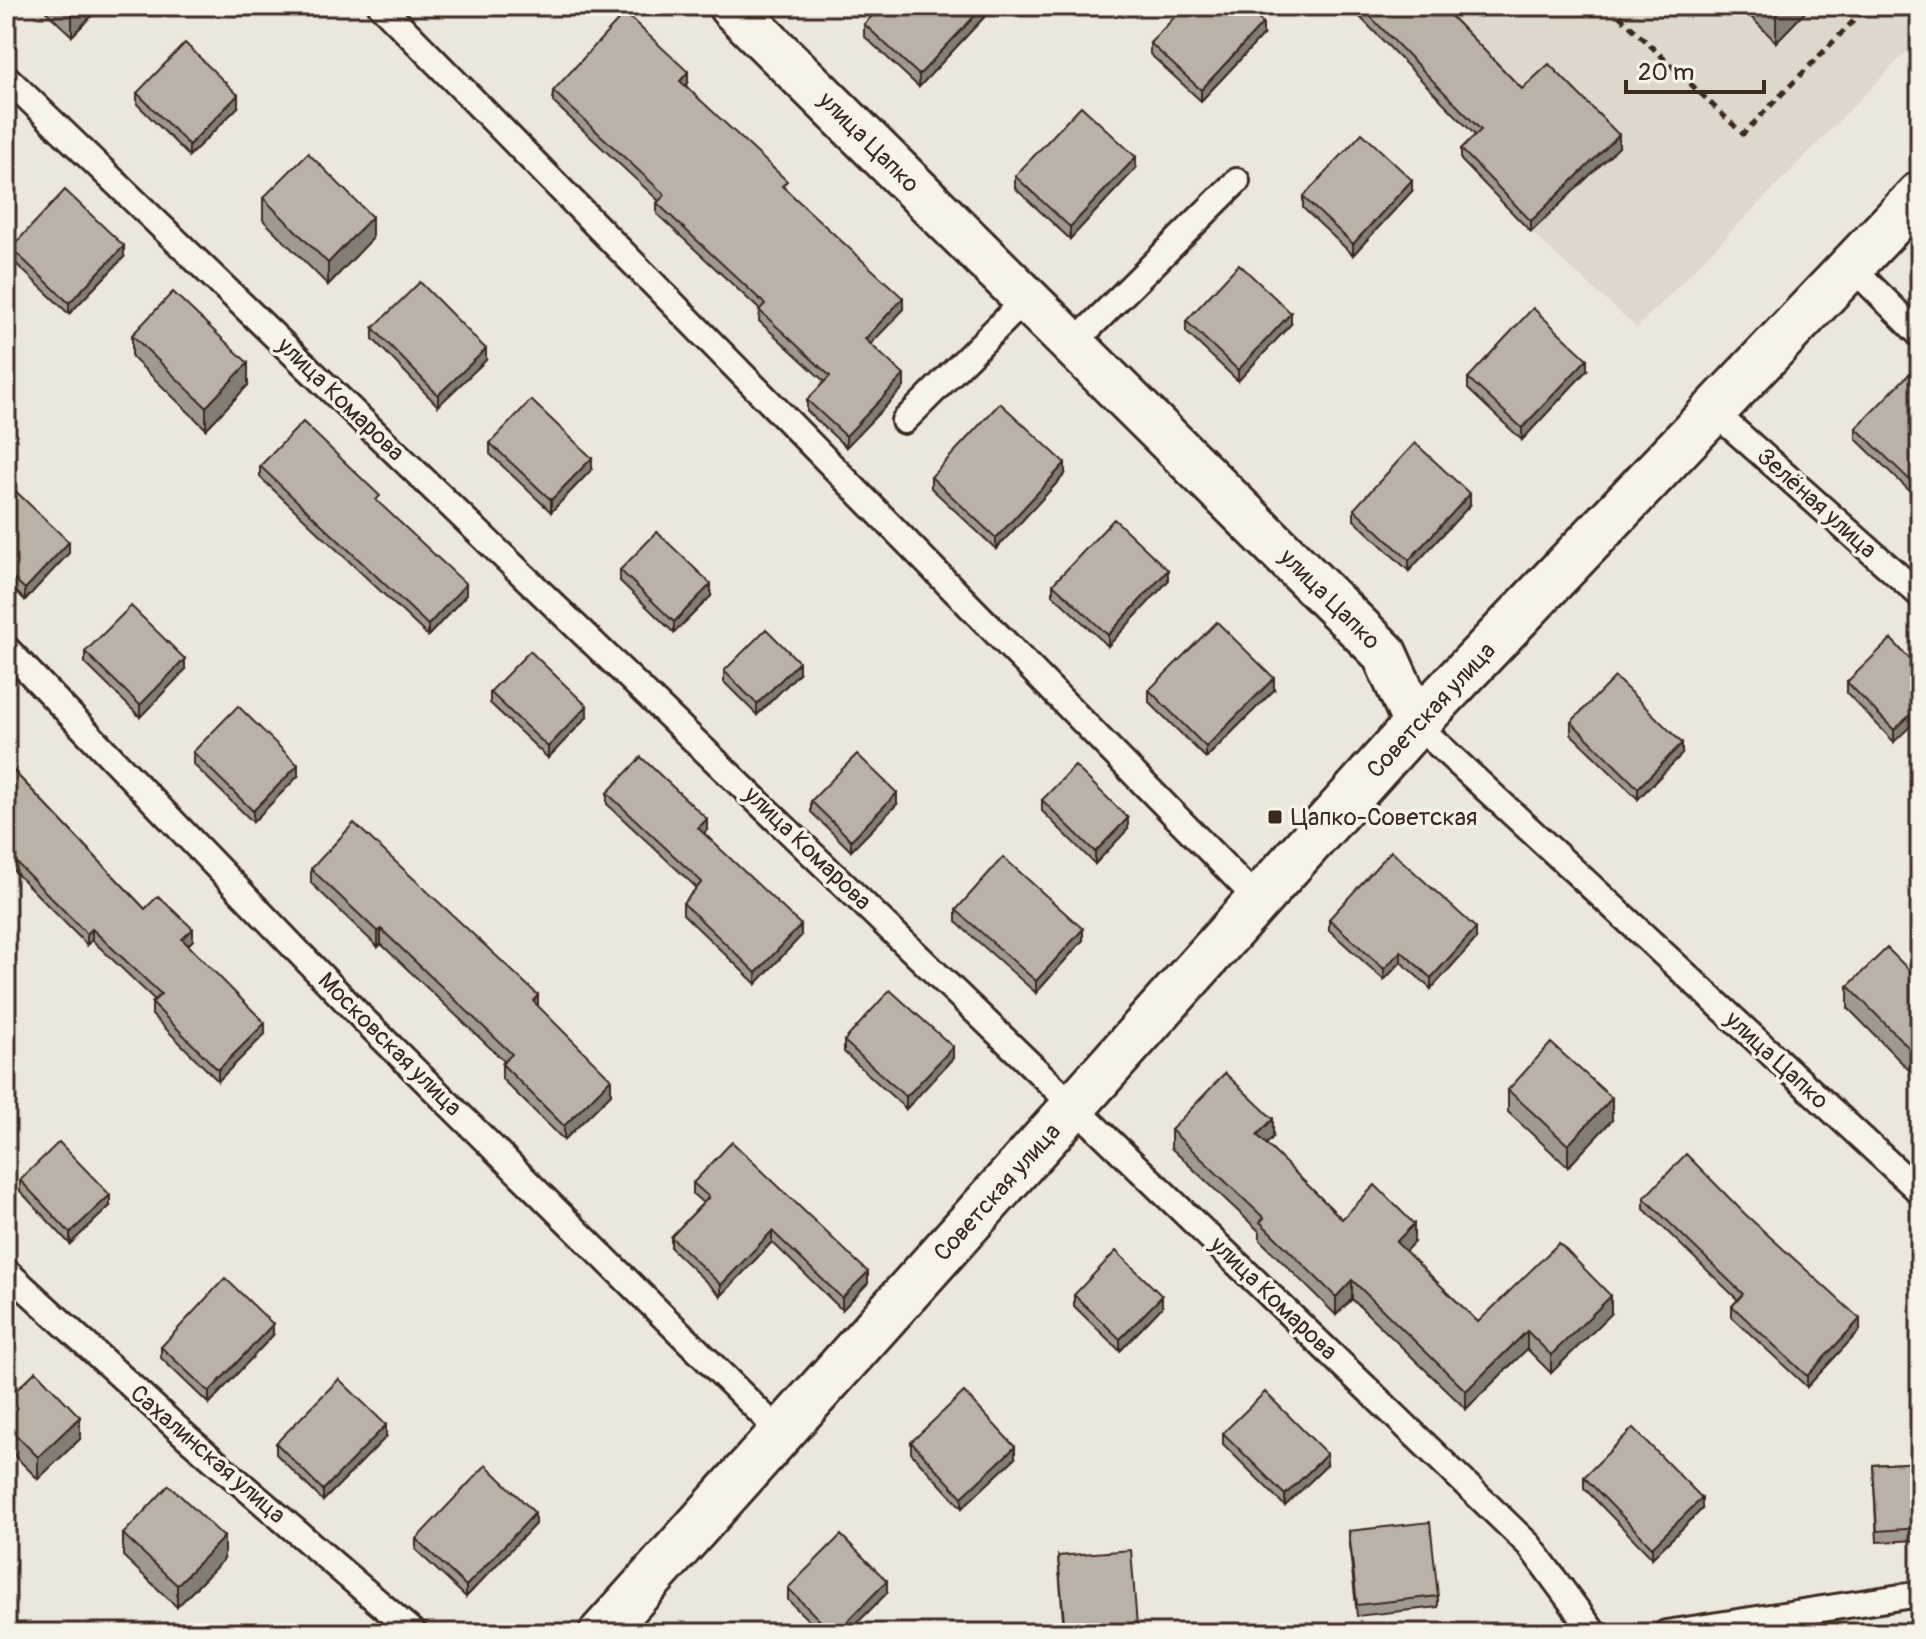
<svg xmlns="http://www.w3.org/2000/svg" width="1926" height="1639" font-family="Pangolin,sans-serif">
  <style>
    .built { fill: #ddd7cc }
    .lines { fill: none; stroke-linecap: round; stroke-linejoin: round }
    .lane-casing { stroke: #3b2a1e; stroke-width: 30 }
    .street-casing { stroke: #3b2a1e; stroke-width: 50 }
    .secondary-casing { stroke: #3b2a1e; stroke-width: 50 }
    .path { stroke: #3b2a1e; stroke-width: 5; stroke-dasharray: 8 6; stroke-linecap: butt }
    .lane { stroke: #f7f3e8; stroke-width: 24 }
    .street { stroke: #f7f3e8; stroke-width: 44 }
    .secondary { stroke: #f7f3e8; stroke-width: 44 }
    .wall { fill: #a09990; stroke: #3b2a1e; stroke-width: 2 }
    .shaded-wall { fill: #827d75; stroke: #3b2a1e; stroke-width: 2 }
    .building { fill: #bab2a7; stroke: #3b2a1e; stroke-width: 2 }
    .poi-dot { fill: #3b2a1e; stroke: #f7f3e8; stroke-width: 3 }
    .labels { text-anchor: middle; stroke-width: 7; stroke-linejoin: round; paint-order: stroke }
    .street-label { font-size: 24px; fill: #3b2a1e; stroke: #f7f3e8 }
    .poi-label { font-size: 24px; fill: #3b2a1e; stroke: #f7f3e8; text-anchor: start }
  </style>
  <rect width="100%" height="100%" fill="#ece7dc"/>
  <filter id="ink" filterUnits="userSpaceOnUse"><feTurbulence type="fractalNoise" baseFrequency=".0125" numOctaves="2"/><feDisplacementMap in="SourceGraphic" scale="16" xChannelSelector="R" yChannelSelector="G"/><feConvolveMatrix kernelMatrix="1 2 1 2 8 2 1 2 1" color-interpolation-filters="sRGB"/></filter>
  <g filter="url(#ink)">
    <path class="built" d="M1430,6H1920V38L1637,328L1531,232L1619,147L1522,101Z"/>
    <g class="lines">
      <g class="lane-casing">
        <path id="lane" d="M381,6L1258,900
          M6,77L1529,1545L1594,1633
          M1851,266L1920,335
          M1074,343L1237,181
          M1713,411L1920,595
          M904,421L1027,298
          M6,648L363,1019L781,1433
          M1416,724L1920,1192
          M6,1271L189,1439L414,1633
          M1666,1633L1920,1594"/>
      </g>
      <g class="street-casing">
        <path id="street" d="M1416,724L1920,194"/>
      </g>
      <g class="secondary-casing">
        <path id="secondary" d="M602,1633L1416,724L1384,653L1373,642L731,6"/>
      </g>
      <path class="path" d="M1609,6L1743,134L1868,6"/>
      <use href="#lane" class="lane"/>
      <use href="#street" class="street"/>
      <use href="#secondary" class="secondary"/>
    </g>
    <path class="wall" d="M40,6H101L72,36Z
      M987,6V14L919,87L864,36V24Z
      M1358,6H1441L1522,89L1619,147L1531,232L1461,160V149L1475,135L1358,15Z
      M1740,6H1811L1776,42Z
      M1263,35L1201,101L1150,54V43Z
      M688,83L686,86L903,310L870,344L904,387L846,447L807,411V400L825,382L759,321L760,310L657,214V203L659,201L553,102V91Z
      M137,93L238,107L189,156L137,104Z
      M1136,168L1070,239L1015,188V176Z
      M1412,191L1353,255L1303,208V197Z
      M263,198L372,239L328,285L263,220Z
      M11,248L124,257L69,314L11,259Z
      M1186,321L1291,324L1238,381L1186,332Z
      M373,328L486,360L438,406L373,339Z
      M132,335L248,385L206,429L132,357Z
      M1920,366V501L1856,439V428Z
      M1587,370L1522,440L1468,389V378Z
      M490,443L592,469L551,512L490,454Z
      M260,466L380,504L466,595L428,636L260,477Z
      M1065,474L996,549L931,488V477Z
      M6,482L69,553L25,600L6,582Z
      M1470,505L1409,571L1354,520V509Z
      M620,570L711,596L674,633L620,581Z
      M1168,581L1108,646L1053,595V584Z
      M85,652L185,670L140,717L85,663Z
      M1920,670L1894,742L1847,693V682Z
      M724,671L799,673L757,715L724,682Z
      M1149,690H1274L1206,758L1149,702Z
      M490,692L587,717L548,758L490,703Z
      M1571,722L1682,754L1638,799L1571,734Z
      M193,752L298,776L253,822L193,764Z
      M6,763L145,909L193,940L188,945L265,1034L218,1081L152,1015V1003L155,1000L92,940L87,945L6,863Z
      M607,793L707,830L704,833L801,936L756,984L683,914V903L697,888L607,804Z
      M1042,800L1128,829L1095,864L1042,811Z
      M811,801L897,804L851,851L811,812Z
      M311,869L538,1007L611,1094L564,1140L502,1079V1064L504,1061L381,944L378,947L311,883Z
      M956,910L1083,940L1036,993L956,922Z
      M1329,919L1476,939L1431,989L1401,962L1384,980L1329,930Z
      M1920,981V1060L1910,1071L1848,1008V986Z
      M844,1041L953,1058L906,1109L844,1052Z
      M1508,1090L1612,1120L1568,1167L1508,1112Z
      M1171,1130L1273,1137L1266,1144L1342,1219L1414,1242L1405,1251L1478,1322L1611,1314L1551,1373L1527,1349L1466,1409L1352,1299L1336,1315L1260,1240V1232L1171,1148Z
      M20,1180L110,1206L70,1244L20,1191Z
      M693,1183L868,1283L842,1310L772,1242L721,1296L671,1248V1237L703,1203L693,1194Z
      M1644,1198L1860,1330L1807,1387L1732,1317V1306L1738,1300L1644,1209Z
      M1074,1295L1162,1307L1120,1351L1074,1306Z
      M273,1335L209,1404L161,1358V1347Z
      M6,1400L80,1439L38,1479L6,1447Z
      M1223,1433L1327,1465L1285,1506L1223,1444Z
      M386,1437L323,1501L276,1454V1443Z
      M911,1442L1015,1458L962,1508L911,1453Z
      M1920,1462V1540L1877,1542L1873,1465Z
      M1584,1477L1702,1509L1652,1558L1584,1488Z
      M535,1524L466,1597L416,1550V1539Z
      M1349,1531L1438,1596V1607L1357,1616L1349,1542Z
      M123,1534L224,1559L177,1607L123,1556Z
      M1058,1556L1137,1626V1633H1064Z
      M788,1588L887,1593L847,1633H821L788,1600Z"/>
    <path class="shaded-wall" d="M80,6H101L72,36V14Z
      M984,6H987V14L919,87V75Z
      M1780,6H1811L1776,42V10Z
      M1263,23V35L1201,101V90Z
      M688,72V83L680,92V81Z
      M238,95V107L189,156V145Z
      M1619,135V147L1531,232V221Z
      M1136,157V168L1070,239V227Z
      M1412,180V191L1353,255V244Z
      M372,217V239L328,285V263Z
      M124,246V257L69,314V303Z
      M903,298V310L865,350V339Z
      M1291,313V324L1238,381V370Z
      M486,349V360L438,406V395Z
      M1587,359V370L1522,440V428Z
      M248,363V385L206,429V407Z
      M904,375V387L846,447V436Z
      M592,458V469L551,512V500Z
      M1065,463V474L996,549V538Z
      M1470,494V505L1409,571V560Z
      M69,542V553L25,600V589Z
      M1168,570V581L1108,646V635Z
      M466,584V595L428,636V625Z
      M711,584V596L674,633V622Z
      M185,659V670L140,717V705Z
      M799,662V673L757,715V704Z
      M1274,678V690L1206,758V747Z
      M587,706V717L548,758V747Z
      M1920,706V717L1894,742V730Z
      M1682,743V754L1638,799V788Z
      M298,765V776L253,822V811Z
      M897,793V804L851,851V840Z
      M1128,818V829L1095,864V852Z
      M707,819V830L698,839V828Z
      M801,925V936L756,984V973Z
      M1476,928V939L1431,989V978Z
      M92,929V940L87,945V934Z
      M193,929V940L182,951V939Z
      M381,929V944L378,947V932Z
      M1083,929V940L1036,993V981Z
      M1401,951V962L1384,980V969Z
      M538,995V1010L533,1001Z
      M265,1023V1034L218,1081V1070Z
      M1920,1038V1060L1910,1071V1049Z
      M953,1047V1058L906,1109V1097Z
      M611,1079V1094L564,1140V1126Z
      M1612,1098V1120L1568,1167V1145Z
      M1273,1119V1137L1257,1154V1135Z
      M110,1195V1206L70,1244V1233Z
      M1414,1224V1242L1396,1261V1242Z
      M772,1231V1242L721,1296V1285Z
      M868,1272V1283L842,1310V1298Z
      M1352,1280V1299L1336,1315V1297Z
      M1162,1296V1307L1120,1351V1339Z
      M1611,1296V1314L1551,1373V1355Z
      M1860,1319V1330L1807,1387V1376Z
      M273,1324V1335L209,1404V1392Z
      M1527,1331V1349L1466,1409V1391Z
      M80,1417V1439L38,1479V1457Z
      M386,1425V1437L323,1501V1490Z
      M1015,1447V1458L962,1508V1497Z
      M1327,1454V1465L1285,1506V1495Z
      M1702,1498V1509L1652,1558V1547Z
      M535,1513V1524L466,1597V1586Z
      M224,1537V1559L177,1607V1585Z
      M887,1581V1593L847,1633H836Z"/>
    <path class="building" d="M63,6H80L72,14Z
      M882,6H984L919,75L864,24Z
      M1185,6H1244L1263,23L1201,90L1150,43Z
      M1360,6H1441L1522,89L1549,64L1619,135L1531,221L1461,149L1481,130Z
      M625,13L688,72L680,81L787,181L782,186L903,298L865,339L904,375L846,436L807,400L830,376L759,310L765,304L657,203L665,195L553,91Z
      M185,43L238,95L189,145L137,93Z
      M1081,106L1136,157L1070,227L1015,176Z
      M1362,133L1412,180L1353,244L1303,197Z
      M308,153L372,217L328,263L263,198Z
      M65,190L124,246L69,303L11,248Z
      M1239,264L1291,313L1238,370L1186,321Z
      M420,282L486,349L438,395L373,328Z
      M173,292L248,363L206,407L132,335Z
      M1533,308L1587,359L1522,428L1468,378Z
      M1918,365L1920,366V490L1856,428Z
      M531,400L592,458L551,500L490,443Z
      M1000,403L1065,463L996,538L931,477Z
      M303,422L380,496L376,500L466,584L428,625L260,466Z
      M1415,443L1470,494L1409,560L1354,509Z
      M6,482L69,542L25,589L6,571Z
      M1114,519L1168,570L1108,635L1053,584Z
      M657,532L711,584L674,622L620,570Z
      M131,606L185,659L140,705L85,652Z
      M1217,622L1274,678L1206,747L1149,690Z
      M766,629L799,662L757,704L724,671Z
      M1891,639L1920,670V706L1894,730L1847,682Z
      M530,651L587,706L548,747L490,692Z
      M1615,677L1682,743L1638,788L1571,722Z
      M238,706L298,765L253,811L193,752Z
      M857,754L897,793L851,840L811,801Z
      M641,757L707,819L698,828L801,925L756,973L683,903L702,882L607,793Z
      M6,763L145,909L158,896L193,929L182,939L265,1023L218,1070L152,1003L161,994L92,929L87,934L6,852Z
      M1075,766L1128,818L1095,852L1042,800Z
      M354,823L538,995L533,1001L611,1079L564,1126L502,1064L512,1054L381,929L378,932L311,869Z
      M1391,851L1476,928L1431,978L1401,951L1384,969L1329,919Z
      M1003,857L1083,929L1036,981L956,910Z
      M1887,948L1920,981V1038L1910,1049L1848,986Z
      M890,990L953,1047L906,1097L844,1041Z
      M1551,1043L1612,1098L1568,1145L1508,1090Z
      M1225,1073L1273,1119L1257,1135L1342,1219L1375,1185L1414,1224L1396,1242L1478,1322L1559,1243L1611,1296L1551,1355L1527,1331L1466,1391L1352,1280L1336,1297L1260,1222L1264,1218L1171,1130Z
      M59,1142L110,1195L70,1233L20,1180Z
      M732,1142L868,1272L842,1298L772,1231L721,1285L671,1237L709,1197L693,1183Z
      M1686,1154L1745,1214L1860,1319L1807,1376L1732,1306L1743,1294L1644,1198Z
      M1116,1251L1162,1296L1120,1339L1074,1295Z
      M225,1278L273,1324L209,1392L161,1347Z
      M36,1371L80,1417L38,1457L6,1425V1400Z
      M339,1379L386,1425L323,1490L276,1443Z
      M964,1392L1015,1447L962,1497L911,1442Z
      M1265,1392L1327,1454L1285,1495L1223,1433Z
      M1633,1428L1702,1498L1652,1547L1584,1477Z
      M1920,1462V1528L1877,1531L1873,1465Z
      M486,1465L535,1513L466,1586L416,1539Z
      M169,1485L224,1537L177,1585L123,1534Z
      M1430,1522L1438,1596L1357,1605L1349,1531Z
      M841,1535L887,1581L836,1633H832L788,1588Z
      M1131,1550L1137,1626L1065,1633L1058,1556Z"/>
  </g>
  <rect class="poi-dot" x="1267" y="809" width="16" height="16" rx="4"/>
  <g class="labels">
    <g class="street-label">
      <text transform="translate(869 142) rotate(45)" y="8">улица Цапко</text>
      <text transform="translate(341 399) rotate(44)" y="8">улица Комарова</text>
      <text transform="translate(1817 503) rotate(42)" y="8">Зелёная улица</text>
      <text transform="translate(1330 599) rotate(45)" y="8">улица Цапко</text>
      <text transform="translate(1431 710) rotate(-47)" y="8">Советская улица</text>
      <text transform="translate(808 848) rotate(44)" y="8">улица Комарова</text>
      <text transform="translate(390 1044) rotate(45)" y="8">Московская улица</text>
      <text transform="translate(1777 1060) rotate(43)" y="8">улица Цапко</text>
      <text transform="translate(997 1192) rotate(-48)" y="8">Советская улица</text>
      <text transform="translate(1274 1298) rotate(44)" y="8">улица Комарова</text>
      <text transform="translate(208 1454) rotate(41)" y="8">Сахалинская улица</text>
    </g>
    <g class="poi-label">
      <text x="1291" y="825">Цапко-Советская</text>
    </g>
  </g>
  <rect width="1926" height="1639" fill="none" stroke="#f7f3e8" stroke-width="32"/>
  <rect x="16" y="16" width="1894" height="1607" fill="none" stroke="#3b2a1e" stroke-width="3" filter="url(#ink)"/>
  <path d="M1626 80v12h138v-12" fill="none" stroke="#3b2a1e" stroke-width="4"/>
  <text x="1638" y="80" font-size="24" fill="#3b2a1e" stroke="#f7f3e8" stroke-width="6" paint-order="stroke">20 m</text>
</svg>
